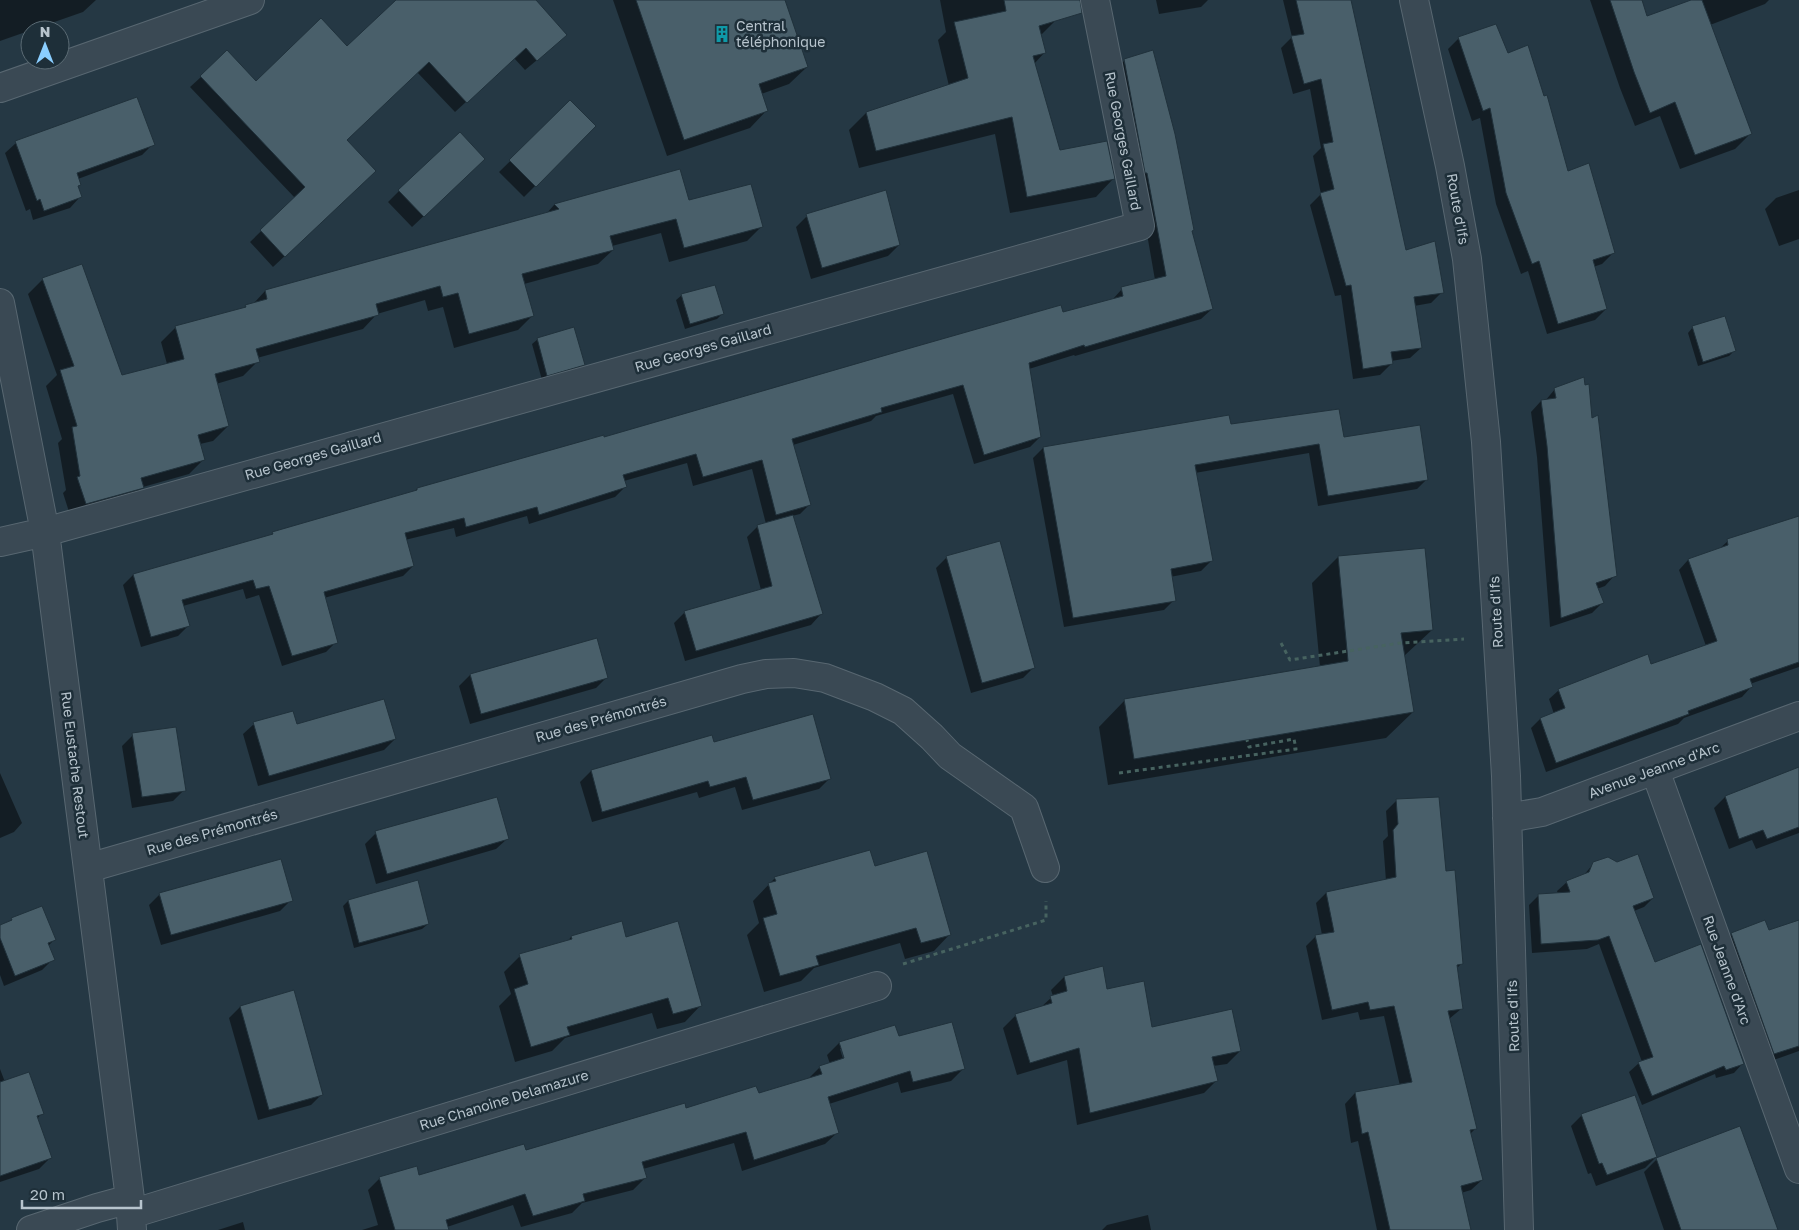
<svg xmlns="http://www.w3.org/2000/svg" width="1799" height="1230" font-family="'Golos Text',sans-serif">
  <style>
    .shadow { fill: #0007; fill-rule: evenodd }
    .building { fill: #495f6a; stroke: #20313b }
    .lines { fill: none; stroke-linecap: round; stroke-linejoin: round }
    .minor-casing { stroke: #586771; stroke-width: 30 }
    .path { stroke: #476360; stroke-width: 3; stroke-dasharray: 4 4; stroke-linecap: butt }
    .minor { stroke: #3a4954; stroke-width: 28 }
    .labels { text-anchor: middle; stroke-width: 5; stroke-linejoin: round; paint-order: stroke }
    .poi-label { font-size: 14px; fill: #b7c4cd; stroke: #1e2f39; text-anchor: start }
    .street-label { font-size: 14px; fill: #b7c4cd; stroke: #1e2f39 }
  </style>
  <rect width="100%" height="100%" fill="#253844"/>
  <path class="shadow" d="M0,0H96L83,12L0,41Z
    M398,0H534L554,46L525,70L514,58L455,112L417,72L346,141L364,182L273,267L250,242L295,198L190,87L201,77L256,82L347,48Z
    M613,0H784L807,67L789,84L761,94L767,110L750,128L667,156Z
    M940,0H1062L1056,20L1040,36L1045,52L1034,64L1059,152L1113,179L1096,197L1010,213L995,134L859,168L849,130L866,113L949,86L938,40L946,32Z
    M1156,0H1208L1201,7L1159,14Z
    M1283,0H1350L1405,252L1442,292L1431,303L1414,306L1421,348L1410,358L1391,361V364L1380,375L1353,379L1341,295L1335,296L1310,205L1321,194L1313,156L1321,148L1310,89L1293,94L1281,48L1292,37Z
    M1590,0H1640L1646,17L1693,0H1769L1765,4L1710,25L1750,134L1735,149L1680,169L1660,116L1635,126L1620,88Z
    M1459,38L1507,55L1567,172L1613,253L1602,264L1593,267L1606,309L1595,320L1547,334L1528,271L1521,274L1496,204L1480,118L1472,121L1448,49Z
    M1125,60L1191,232L1212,309L1201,319L1075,356L1074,355L1029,369L1040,437L1030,447L974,464L953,394L876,416L871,421L793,445L810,504L800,514L792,516L821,614L811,625L685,661L674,623L685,612L761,590L747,537L758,526L766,524L752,469L693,486L687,463L624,481L625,487L615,497L529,524L527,516L456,537L454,528L405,540L413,566L403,576L324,598L336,642L326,652L282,666L259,595L246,599L243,589L183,606L188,626L178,636L141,647L123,585L133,575L269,536L273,533L415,491L417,489L1112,300L1122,289L1155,280L1138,182L1115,70Z
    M570,102L595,126L524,197L499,172Z
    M16,143L153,144L142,155L78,179L80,185L77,187L80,197L70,208L33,220L30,209L26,211L5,153Z
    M473,170L412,227L388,202L399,191Z
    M680,171L688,202L761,227L747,241L669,262L661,233L612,246L613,250L598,264L524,284L532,316L518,330L454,348L443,307L428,311L425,300L377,314L363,329L257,358L258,361L243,376L216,384L228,426L213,441L200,444L204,459L189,474L143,487L128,503L71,518L63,493L66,490L58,443L62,439L46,386L57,375L28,294L43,279L121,376L167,364L161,342L176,327L242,309L246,306L253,304L265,291L546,214L554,205Z
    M1799,190V239L1779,246L1765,209L1776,198Z
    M807,216L899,245L888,256L811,279L796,227Z
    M682,295L723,313L717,319L685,329L676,300Z
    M1693,327L1734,351L1729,356L1698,366L1688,333Z
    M538,339L584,364L578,370L542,380L532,344Z
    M1555,389L1591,420L1615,575L1605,586L1597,589L1603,602L1592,613L1550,627L1537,457L1531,412L1541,401H1545Z
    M1230,425L1343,438L1427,479L1417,489L1318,506L1309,453L1195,473L1211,561L1201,571L1170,577L1174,600L1164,610L1064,627L1033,458L1043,448Z
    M1799,518V667L1750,684L1751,687L1742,697L1684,718L1678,724L1546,772L1531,728L1540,719L1554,714L1549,699L1559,690L1650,666L1706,646L1679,570L1688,560L1718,550L1728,541Z
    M947,557L1034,667L1023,678L971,693L936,568Z
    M1338,557L1432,630L1404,656L1413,712L1386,738L1108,785L1099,727L1125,700L1320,667L1312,583Z
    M596,639L607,677L596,688L470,724L459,686L470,675Z
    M254,724L296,726L395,739L384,750L258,786L243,734Z
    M133,735L184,790L173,801L132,808L122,746Z
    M714,743L830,778L819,789L742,810L735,787L699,798L697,792L592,822L580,782L591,771Z
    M1799,770V833L1756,849L1752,840L1729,849L1714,808L1725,797Z
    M0,773L22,823L14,832L0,838Z
    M1397,800L1445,872L1461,964L1456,969L1461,1009L1449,1019L1476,1128L1470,1134L1482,1180L1471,1190L1461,1193L1463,1230H1377L1358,1141L1351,1143L1345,1104L1355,1093L1400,1086L1384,1016L1360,1020L1358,1012L1322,1020L1306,946L1316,936L1322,935L1316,903L1326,893L1386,881L1383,841L1388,836L1386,811Z
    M376,833L507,839L496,849L376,884L365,844Z
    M1594,863L1653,898L1644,907L1634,911L1654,964L1743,1063L1734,1073L1716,1078L1715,1074L1642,1105L1629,1072L1639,1063L1642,1062L1599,944L1587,949L1532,953L1529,905L1539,895L1558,894L1557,891L1567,882L1583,876Z
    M874,867L950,934L934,951L905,959L900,943L814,968L801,981L764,992L747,935L759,923L753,901L775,878Z
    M417,881L428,924L422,929L354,948L343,906L348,901Z
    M160,894L291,900L280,911L161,945L149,905Z
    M12,919L54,940L48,946L53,959L42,970L4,986L0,975V926L7,924Z
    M1799,920V1051L1765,1063L1722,944L1731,934L1765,922L1768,932Z
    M571,937L625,938L701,1005L685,1022L657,1029L652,1013L565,1038L552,1051L515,1062L499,1006L511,994L504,972L520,956L567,942Z
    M1102,968L1106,990L1150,1028L1240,1051L1227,1064L1213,1066L1217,1080L1204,1093L1077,1125L1067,1060L1017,1075L1003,1028L1016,1015L1040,1008L1053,996L1051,990L1064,977Z
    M240,1007L322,1094L311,1105L258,1120L229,1018Z
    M898,1038L963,1069L951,1081L901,1093L898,1082L829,1104L838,1132L825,1144L742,1171L734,1143L643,1169L645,1178L633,1190L582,1203L572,1213L521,1227L513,1205L447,1227L448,1230H362L378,1225L368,1190L380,1178L419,1177L686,1109L758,1095L808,1079L820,1067L830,1064L827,1055L839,1043ZM840,1049H842L845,1065Z
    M0,1069L5,1082L42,1113L37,1119L50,1158L39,1169L0,1182Z
    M1634,1097L1656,1157L1645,1168L1596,1186L1591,1173L1588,1174L1571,1126L1582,1115Z
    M1657,1159L1775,1230H1664L1644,1172Z
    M1148,1215L1151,1230H1102L1107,1225Z
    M243,1222L245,1230H218Z"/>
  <path class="building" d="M396,0H536L567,35L537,61L526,48L467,103L429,62L347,140L376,171L285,257L260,230L305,187L200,76L227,50L256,81L321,18L347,46Z
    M636,0H785L808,67L759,84L768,111L684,140Z
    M1004,0H1080L1082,13L1039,26L1046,53L1033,56L1060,150L1107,141L1115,179L1027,197L1012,117L876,151L866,112L968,78L954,22L1006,11Z
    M1296,0H1351L1406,250L1435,241L1444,293L1414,297L1422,348L1391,352L1393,364L1363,369L1351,285L1346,286L1320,193L1334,189L1323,144L1333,142L1321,79L1304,84L1291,36L1304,34Z
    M1610,0H1642L1647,16L1691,0H1702L1752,134L1695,155L1675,102L1650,113L1634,72Z
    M1496,24L1508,53L1528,45L1544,96L1547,95L1568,171L1589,163L1615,253L1593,260L1607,309L1558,324L1539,261L1532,264L1506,193L1490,108L1483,111L1458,37Z
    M1153,50L1175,134L1194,230L1192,231L1213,309L1085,347L1084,345L1029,363L1041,437L984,455L963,385L881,408L882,412L792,439L811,505L776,515L762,460L703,477L696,454L623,475L627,487L539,515L537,507L466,527L464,518L405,533L414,566L324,592L338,643L292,656L269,586L256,589L253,580L182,600L190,626L151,637L133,574L273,534L272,532L417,490V488L604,435V437L914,347L1061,305L1063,312L1123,296L1121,287L1166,276L1147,173H1145L1124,59Z
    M137,97L155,145L77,173L81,185L78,186L82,197L44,211L40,199L37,201L15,141Z
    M570,100L596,126L536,187L509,160Z
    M460,132L485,159L424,217L398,190Z
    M680,169L689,200L751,184L763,227L684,248L676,219L610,236L614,250L522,274L534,316L469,334L458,293L443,297L440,286L376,304L379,315L256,349L260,362L215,374L229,426L198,435L205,460L141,478L144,488L86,504L77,477L80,476L72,427L77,426L60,370L74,366L42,278L82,264L122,375L184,359L175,326L246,307L245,305L267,299L265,290L559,209L554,204Z
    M886,190L900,245L822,268L806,214Z
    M715,285L724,314L690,324L681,294Z
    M1725,316L1736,351L1703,362L1692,326Z
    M574,327L585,365L547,376L537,338Z
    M1584,377L1585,385L1589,384L1592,418L1598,415L1617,576L1596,583L1604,603L1561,618L1547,446L1541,400L1556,398L1554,388Z
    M1339,409L1344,437L1420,425L1428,480L1328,496L1319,444L1195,465L1213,561L1171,569L1176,601L1073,618L1043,447L1229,415L1231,424Z
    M793,515L823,614L696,651L684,611L772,586L757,525Z
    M1799,516V662L1750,679L1753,687L1688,711L1689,714L1556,763L1540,718L1565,708L1558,689L1648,654L1651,664L1717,641L1688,559L1728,545L1727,539Z
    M1000,541L1035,668L982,683L946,556Z
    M1425,548L1433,630L1401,633L1414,712L1134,759L1124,699L1348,661L1338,556Z
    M597,638L608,678L481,714L470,674Z
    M384,699L396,739L269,776L253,722L293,711L297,724Z
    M813,714L831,779L753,800L746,777L710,787L708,781L602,812L591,770L712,735L714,742Z
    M176,727L186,791L142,797L132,733Z
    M1799,767V827L1767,839L1763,830L1739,839L1725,796Z
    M497,797L509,839L387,874L375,831Z
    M1439,797L1446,871L1455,870L1463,964L1457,965L1463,1009L1448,1011L1477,1129L1470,1130L1483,1180L1461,1186L1471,1230H1390L1368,1132L1362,1134L1355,1092L1412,1082L1394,1006L1370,1010L1368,1002L1332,1010L1315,935L1334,932L1326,892L1396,877L1393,830L1398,824L1396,799Z
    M870,850L875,866L927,851L951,935L921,943L916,928L816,956L819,965L780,976L763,918L777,914L768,883L776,881L774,877Z
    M1638,854L1654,898L1633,906L1655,962L1701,944L1744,1064L1726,1070L1724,1066L1652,1096L1638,1062L1653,1057L1609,936L1598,940L1541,944L1538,894L1570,892L1566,881L1589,872L1593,862L1608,857L1617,862Z
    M281,859L293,901L171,935L159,893Z
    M418,880L429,924L359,943L348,900Z
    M42,906L56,940L48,943L55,960L15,976L0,938V925L12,920L11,918Z
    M1765,920L1769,930L1799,920V1046L1774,1054L1731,933Z
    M622,921L626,937L678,921L702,1006L673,1014L668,998L567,1027L570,1035L531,1047L514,989L528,984L519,954L572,939L571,936Z
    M1103,966L1107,989L1144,981L1152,1027L1232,1009L1241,1051L1212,1057L1218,1081L1090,1113L1079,1048L1030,1063L1015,1014L1052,1003L1050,996L1067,991L1064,976Z
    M294,990L323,1095L269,1110L240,1006Z
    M952,1022L965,1069L913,1082L910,1071L828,1097L839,1133L754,1160L746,1132L642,1162L647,1178L583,1194L585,1201L533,1216L525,1194L446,1220L449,1230H395L379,1177L417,1166L419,1175L524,1144L526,1150L685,1103L686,1108L756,1086L759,1093L822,1074L819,1066L844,1058L839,1042L895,1025L899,1036Z
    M29,1072L44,1114L37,1116L52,1158L0,1176V1082Z
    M1635,1095L1657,1157L1607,1175L1602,1163L1599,1164L1581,1114Z
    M1740,1126L1778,1230H1681L1656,1158Z"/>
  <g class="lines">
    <g class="minor-casing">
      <path id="minor" d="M1414,0L1450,166L1467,259L1486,442L1506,776L1519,1230
        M0,88L250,0
        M0,303L45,532L130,1199L132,1230
        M0,542L45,532L1140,226L1095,0
        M1655,770L1799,1169
        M1507,818L1542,812L1799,716
        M88,868L742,679L766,674L794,673L825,678L875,697L903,711L932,737L950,756L1024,808L1045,868
        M131,1214L877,986
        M31,1230L97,1208L130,1199"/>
    </g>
    <path class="path" d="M1281,643L1290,660L1400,643L1464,639
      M1119,773L1296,749L1294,739L1249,747L1247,740
      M903,964L1046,920V901"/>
    <use href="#minor" class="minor"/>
  </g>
  <defs>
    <g id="building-bare" transform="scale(1.35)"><path d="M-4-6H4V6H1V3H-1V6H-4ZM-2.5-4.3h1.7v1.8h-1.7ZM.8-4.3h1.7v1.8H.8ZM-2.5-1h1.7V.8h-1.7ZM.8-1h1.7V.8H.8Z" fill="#0f9aa8" stroke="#1e2f39" stroke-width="2.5" paint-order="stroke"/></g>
  </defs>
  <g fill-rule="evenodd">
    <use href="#building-bare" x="722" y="34"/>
  </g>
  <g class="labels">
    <g class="poi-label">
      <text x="736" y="31">Central<tspan x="736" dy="16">téléphonique</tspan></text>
    </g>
    <g class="street-label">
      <text transform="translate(1123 141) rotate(79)" y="5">Rue Georges Gaillard</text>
      <text transform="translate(1458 209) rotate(80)" y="5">Route d'Ifs</text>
      <text transform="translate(703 348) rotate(-16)" y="5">Rue Georges Gaillard</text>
      <text transform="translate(313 456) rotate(-16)" y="5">Rue Georges Gaillard</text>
      <text transform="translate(1496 612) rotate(-93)" y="5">Route d'Ifs</text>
      <text transform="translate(601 719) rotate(-16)" y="5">Rue des Prémontrés</text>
      <text transform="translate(75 765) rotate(83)" y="5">Rue Eustache Restout</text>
      <text transform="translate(1654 770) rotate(-20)" y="5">Avenue Jeanne d'Arc</text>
      <text transform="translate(212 832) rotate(-16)" y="5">Rue des Prémontrés</text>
      <text transform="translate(1727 970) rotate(70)" y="5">Rue Jeanne d'Arc</text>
      <text transform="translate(1513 1016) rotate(-92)" y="5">Route d'Ifs</text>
      <text transform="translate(504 1100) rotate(-17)" y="5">Rue Chanoine Delamazure</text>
    </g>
  </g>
  <g transform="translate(45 45)"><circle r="24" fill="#1e2f39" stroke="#5b6b74"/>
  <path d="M0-4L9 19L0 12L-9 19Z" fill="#8aceff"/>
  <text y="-8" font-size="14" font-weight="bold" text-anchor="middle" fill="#b7c4cd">N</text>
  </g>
  <path d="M22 1200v8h119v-8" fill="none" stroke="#b7c4cd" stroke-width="2.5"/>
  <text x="30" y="1200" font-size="15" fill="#b7c4cd" stroke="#1e2f39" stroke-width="4" paint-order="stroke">20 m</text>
</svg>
